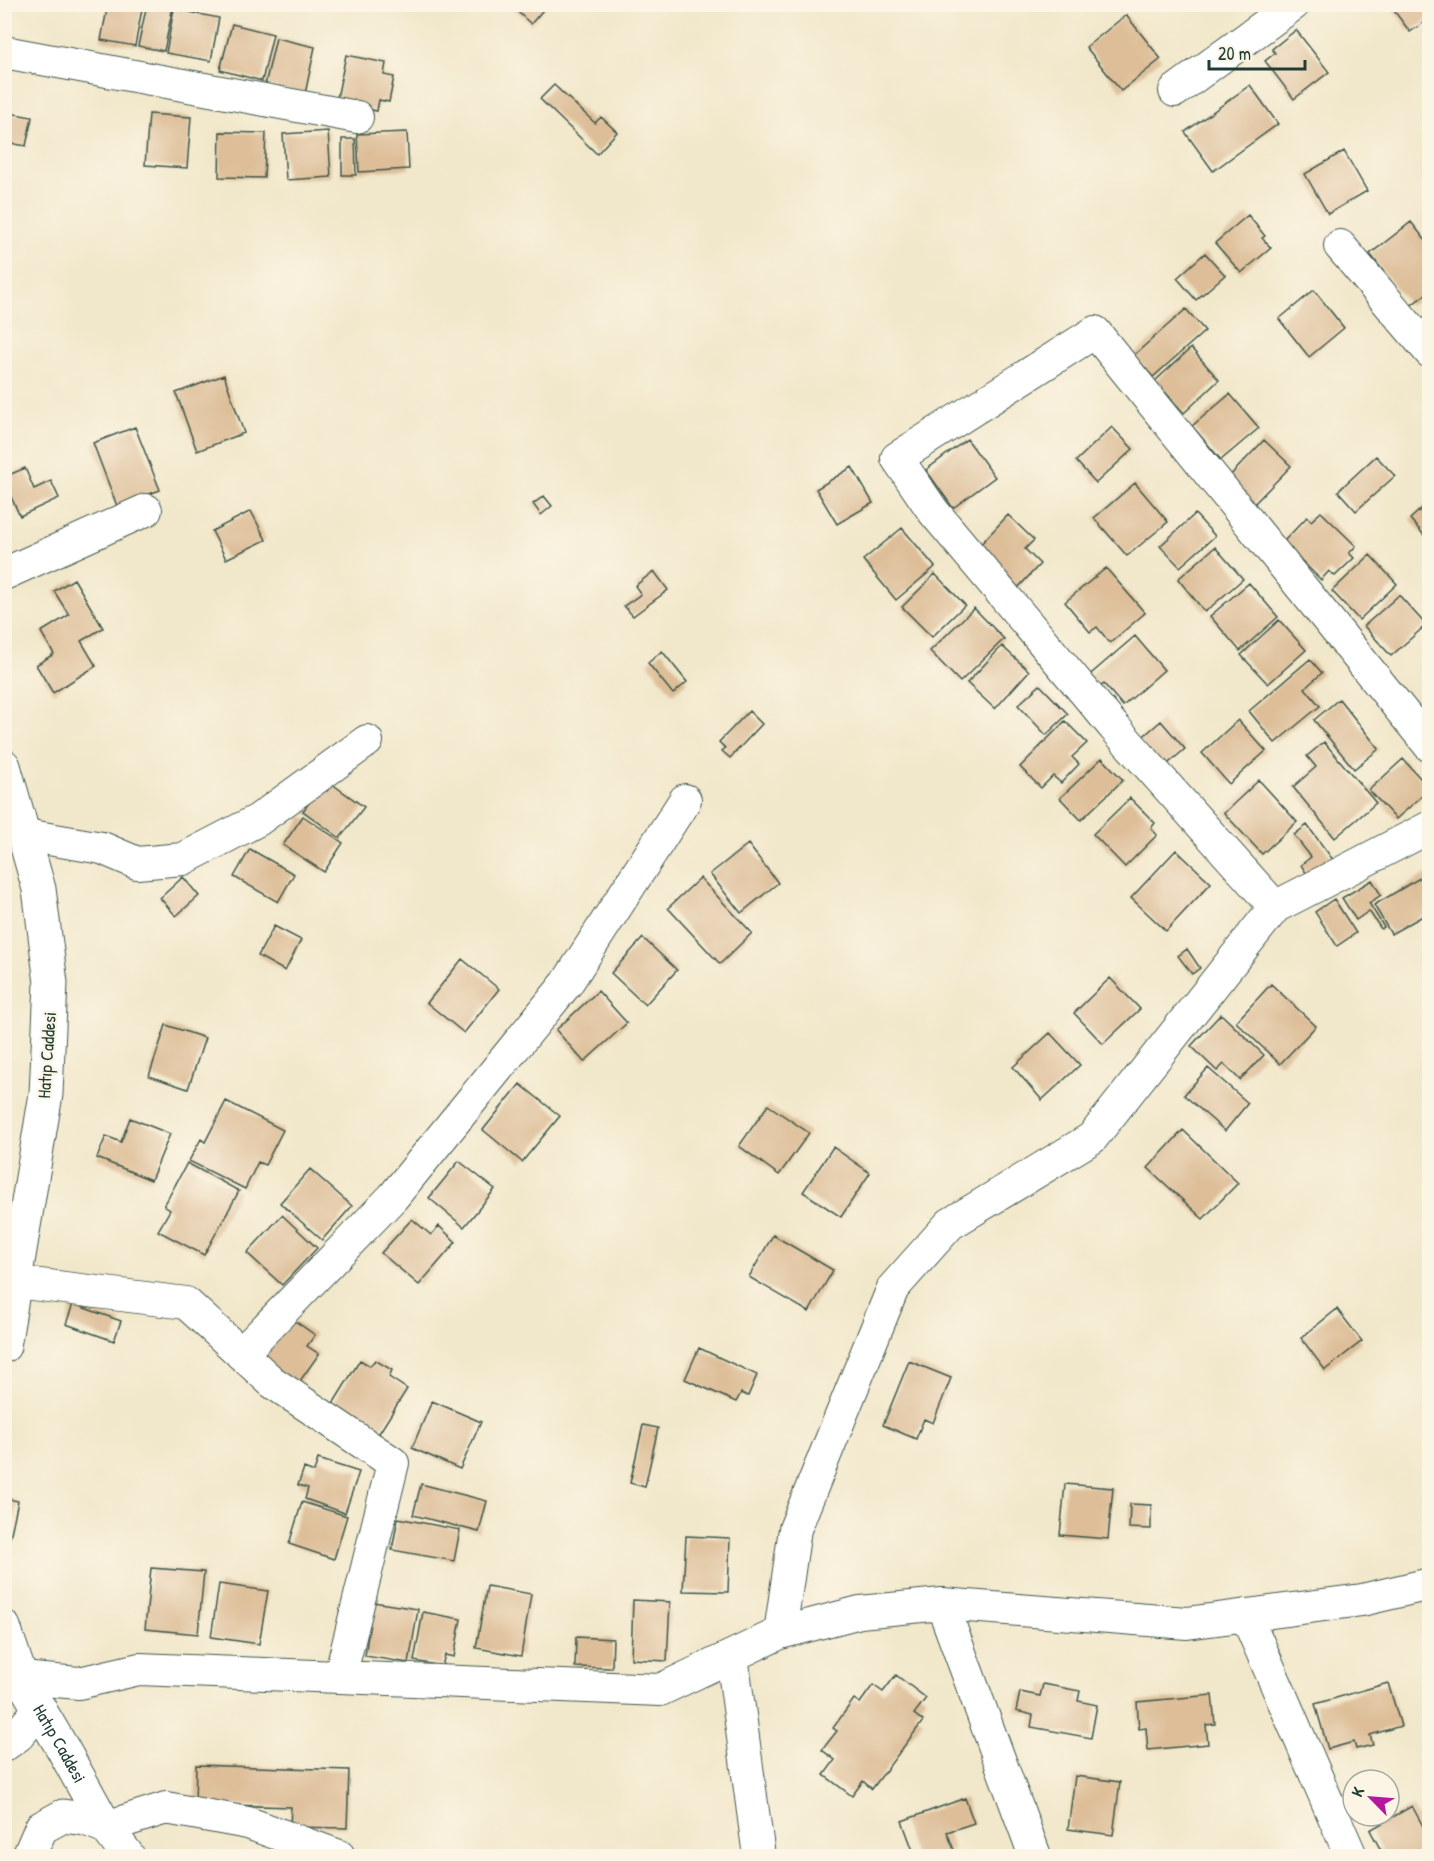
<svg xmlns="http://www.w3.org/2000/svg" width="1434" height="1861" font-family="'Patrick Hand',sans-serif">
  <style>
    .building { fill: #ddbe98 }
    .lines { fill: none; stroke-linecap: round; stroke-linejoin: round }
    .minor-casing { stroke: #3e564a; stroke-width: 34 }
    .secondary-casing { stroke: #3e564a; stroke-width: 35 }
    .minor { stroke: #fff; stroke-width: 32 }
    .secondary { stroke: #fff; stroke-width: 33 }
    .labels { text-anchor: middle; stroke-width: 4.5; stroke-linejoin: round; paint-order: stroke }
    .street-label { font-size: 18px; fill: #1f3d34; stroke: #fcf5e5 }
  </style>
  <rect width="100%" height="100%" fill="#fcf5e5"/>
  <filter id="ink" filterUnits="userSpaceOnUse"><feTurbulence type="fractalNoise" baseFrequency=".0167" numOctaves="2"/><feDisplacementMap in="SourceGraphic" scale="12" xChannelSelector="R" yChannelSelector="G"/><feConvolveMatrix kernelMatrix="1 2 1 2 8 2 1 2 1" color-interpolation-filters="sRGB"/></filter>
  <filter id="wash" filterUnits="userSpaceOnUse"><feTurbulence type="fractalNoise" baseFrequency=".008" numOctaves="4" result="noise"/><feDisplacementMap in="SourceGraphic" scale="24" xChannelSelector="R" yChannelSelector="G"/><feGaussianBlur stdDeviation="1.35" result="paint"/><feColorMatrix in="noise" values="0 0 0 0 0 0 0 0 0 0 0 0 0 0 0 0 0 1.4 0 .05"/><feComposite in="paint" operator="in"/></filter>
  <g filter="url(#wash)">
    <rect width="100%" height="100%" fill="#f1e7ca"/>
    <g id="blocks">
      <path class="building" d="M108,4H143L135,46L101,40Z
        M147,4L173,6L164,51L138,46Z
        M509,4H548L531,24Z
        M1389,4H1430V18L1410,32Z
        M174,9L219,18L211,61L166,53Z
        M1126,15L1161,59L1121,91L1086,47Z
        M232,24L273,34L262,81L220,70Z
        M1296,30L1329,72L1294,99L1265,61L1275,53L1272,49Z
        M276,38L315,47L305,94L265,85Z
        M346,55L386,63L384,75L394,77L389,102L379,100L377,111L336,103Z
        M554,85L595,123L601,117L617,132L597,154L540,99Z
        M1250,85L1278,124L1213,171L1185,132Z
        M4,112L32,117L26,146L4,142Z
        M149,114L191,117L187,168L145,165Z
        M328,131L331,177L286,180L283,134Z
        M220,132L266,133L264,178L219,177Z
        M407,132L409,169L359,172L357,134Z
        M342,139H355L356,175H342Z
        M1344,151L1367,191L1328,214L1305,174Z
        M1248,215L1265,236L1262,238L1271,248L1241,273L1215,243Z
        M1411,222L1430,246V291L1410,306L1370,254Z
        M1205,253L1225,275L1196,300L1177,278Z
        M1314,290L1344,328L1309,357L1279,319Z
        M1186,309L1205,331L1153,377L1134,355Z
        M1191,348L1219,380L1184,413L1155,381Z
        M224,375L244,433L197,451L176,393Z
        M1230,394L1259,428L1221,460L1192,426Z
        M135,427L160,490L117,506L93,443Z
        M1112,427L1133,449L1096,483L1076,461Z
        M967,439L995,477L953,508L926,470Z
        M1264,440L1291,466L1252,506L1225,481Z
        M1376,456L1395,476L1356,511L1338,491Z
        M852,467L873,503L837,524L816,489Z
        M25,468L34,489L51,481L59,498L20,516L4,482V477Z
        M1135,483L1168,522L1127,556L1094,518Z
        M544,496L552,506L541,515L533,504Z
        M1428,503L1430,504V542L1410,519Z
        M251,511L266,540L226,559L212,531Z
        M1321,512L1356,546L1349,553L1354,558L1335,576L1329,571L1321,580L1283,542L1307,517L1311,521Z
        M1195,514L1215,536L1180,567L1160,546Z
        M1008,515L1034,540L1025,549L1040,564L1015,591L978,547Z
        M902,528L935,567L896,600L863,560Z
        M1215,547L1243,579L1205,612L1178,579Z
        M1370,555L1397,584L1359,620L1332,591Z
        M1106,568L1145,613L1110,643L1097,627L1090,632L1065,602Z
        M654,571L668,590L633,616L624,606L641,594L635,586Z
        M935,574L965,605L932,637L902,607Z
        M74,579L103,628L81,641L96,666L53,693L36,665L54,654L41,632L69,615L54,591Z
        M1249,583L1278,617L1240,651L1210,616Z
        M1399,595L1426,625L1391,656L1364,626Z
        M974,608L1004,639L960,682L930,651Z
        M1279,620L1306,650L1268,684L1241,655Z
        M1135,636L1164,670L1123,706L1104,684L1095,691L1085,679Z
        M1002,646L1029,671L995,709L967,683Z
        M662,651L687,682L673,694L648,663Z
        M1310,659L1322,673L1305,688L1320,706L1275,743L1249,711Z
        M1040,685L1068,714L1046,735L1018,705Z
        M1339,699L1379,749L1354,769L1314,720Z
        M749,711L762,724L730,758L722,751L725,748L719,742Z
        M1238,720L1266,751L1229,784L1202,753Z
        M1065,721L1087,743L1072,757L1079,764L1061,783L1053,776L1041,788L1020,767Z
        M1161,721L1185,749L1163,768L1139,740Z
        M1324,742L1376,803L1335,838L1293,787L1316,767L1307,756Z
        M1102,758L1123,780L1081,820L1060,798Z
        M1403,759L1430,789L1396,819L1369,790Z
        M1259,780L1297,822L1262,854L1224,813Z
        M332,784L364,807L340,838L303,811L321,786L327,791Z
        M1130,798L1155,823L1151,828L1157,835L1125,867L1093,834Z
        M303,816L343,843L324,872L283,845Z
        M1307,825L1334,861L1310,879L1301,865L1311,857L1294,835Z
        M748,844L778,883L741,913L710,874Z
        M250,849L294,874L278,902L234,877Z
        M1176,850L1211,883L1166,931L1131,898Z
        M1428,873L1430,912L1391,934L1374,905Z
        M183,877L199,896L176,916L160,898Z
        M700,878L752,933L720,964L668,908Z
        M1372,880L1381,895L1369,903L1384,927L1381,929L1369,911L1356,920L1342,898Z
        M1334,899L1356,933L1337,946L1315,912Z
        M274,926L301,940L285,971L258,956Z
        M643,938L677,970L645,1005L611,973Z
        M1187,949L1200,968L1192,974L1178,956Z
        M462,959L499,989L464,1033L427,1003Z
        M1110,978L1140,1009L1103,1044L1074,1013Z
        M1271,984L1316,1026L1280,1064L1236,1022Z
        M598,991L627,1023L584,1062L556,1030Z
        M1221,1014L1264,1055L1240,1080L1224,1064L1217,1071L1191,1046Z
        M166,1025L205,1038L188,1089L149,1076Z
        M1050,1033L1080,1065L1042,1100L1013,1067Z
        M1208,1068L1248,1103L1225,1131L1184,1095Z
        M520,1084L560,1116L522,1162L483,1130Z
        M226,1101L283,1130L265,1165L258,1162L245,1189L189,1161L201,1139L205,1142Z
        M768,1105L809,1133L779,1175L739,1146Z
        M130,1118L170,1134L151,1180L97,1158L106,1136L121,1142Z
        M1183,1130L1238,1183L1203,1219L1148,1168Z
        M833,1147L870,1173L841,1217L803,1192Z
        M459,1161L495,1189L464,1227L429,1198Z
        M187,1163L239,1191L204,1255L158,1231L170,1210L164,1206Z
        M310,1169L352,1206L322,1240L280,1203Z
        M282,1215L317,1248L282,1285L247,1253Z
        M412,1219L431,1235L439,1226L456,1242L419,1285L381,1253Z
        M773,1235L833,1270L809,1312L749,1277Z
        M73,1304L121,1321L114,1341L66,1324Z
        M1337,1309L1362,1341L1325,1370L1301,1338Z
        M288,1316L315,1335L307,1346L319,1354L295,1388L256,1360Z
        M699,1348L757,1375L748,1396L741,1393L736,1402L685,1379Z
        M360,1360L370,1366L375,1360L392,1370L389,1377L407,1389L378,1435L331,1407Z
        M909,1361L951,1378L933,1423L924,1419L916,1439L883,1425Z
        M432,1401L481,1422L460,1469L412,1448Z
        M643,1425L658,1428L645,1487L630,1483Z
        M318,1459L359,1472L345,1513L305,1499L308,1488L298,1485L304,1468L314,1472Z
        M421,1484L487,1501L479,1532L413,1515Z
        M1065,1484L1113,1488L1108,1539L1060,1535Z
        M4,1498L18,1501L10,1538L4,1537Z
        M302,1502L347,1516L334,1559L289,1544Z
        M1130,1504L1151,1505V1529L1129,1528Z
        M398,1518L460,1530L454,1561L392,1550Z
        M686,1536L730,1538L728,1592L683,1591Z
        M151,1568L204,1572L198,1634L145,1629Z
        M219,1584L268,1591L259,1644L211,1637Z
        M487,1586L531,1594L521,1656L476,1648Z
        M633,1600L670,1602L667,1661L631,1659Z
        M373,1602L418,1609L409,1663L365,1656Z
        M423,1612L461,1619L454,1657L445,1655L442,1666L414,1661Z
        M576,1637L613,1639L612,1668L575,1667Z
        M896,1675L926,1698L914,1714L923,1721L872,1789L863,1781L852,1796L824,1775L835,1760L822,1750L837,1731L833,1728L854,1699L860,1703L873,1685L883,1692Z
        M1388,1683L1401,1726L1370,1735L1373,1745L1356,1749L1354,1742L1328,1749L1315,1704Z
        M1043,1684L1080,1691L1078,1701L1097,1705L1091,1738L1031,1727L1033,1715L1016,1711L1020,1692L1040,1696Z
        M1212,1695L1215,1724L1206,1725L1208,1744L1148,1750L1146,1728L1139,1729L1137,1702Z
        M196,1765L349,1770L347,1828L290,1827L291,1807L195,1804Z
        M1075,1776L1120,1782L1113,1835L1068,1829Z
        M965,1798L974,1823L947,1832L954,1850L937,1856H915L902,1821Z
        M1412,1806L1430,1839V1853L1423,1856H1384L1370,1830Z"/>
    </g>
  </g>
  <g filter="url(#ink)">
    <use href="#blocks" fill-opacity="0" stroke="#3e564a" stroke-width="1.5"/>
    <g class="lines">
      <g class="minor-casing">
        <path id="minor" d="M4,52L357,117
          M1175,91L1294,4
          M1340,246L1430,352
          M4,574L146,510
          M25,835L102,848L137,863L183,859L258,820L367,741
          M1275,907L1114,727L933,511L897,458L1095,332L1430,746
          M16,1282L186,1303L272,1382L393,1463L340,1677
          M241,1354L393,1197L567,983L685,800
          M942,1604L1035,1856
          M1246,1615L1351,1856
          M780,1633L795,1529L893,1288L950,1224L1092,1138L1275,907L1430,827
          M732,1656L759,1856
          M21,1678L79,1683L139,1669L660,1690L780,1633L860,1612L942,1604L1187,1623L1362,1600L1430,1584
          M106,1827L166,1808L248,1823L339,1856"/>
      </g>
      <g class="secondary-casing">
        <g id="secondary">
          <path d="M4,766L39,889L51,983L46,1094L4,1346"/>
          <path id="s1" d="M4,1627L21,1678L63,1749L106,1827L128,1856"/>
          <path d="M4,1745L18,1735L40,1709"/>
          <path d="M29,1856L41,1828L63,1816L85,1819L106,1827"/>
        </g>
      </g>
      <use href="#minor" class="minor"/>
      <use href="#secondary" class="secondary"/>
    </g>
  </g>
  <g class="labels">
    <g class="street-label">
      <text transform="translate(47 1055) rotate(-86)" y="6">Hatıp Caddesi</text>
      <text dy="6" stroke="none"><textPath href="#s1" startOffset="130">Hatıp Caddesi</textPath></text>
    </g>
  </g>
  <rect width="1434" height="1861" fill="none" stroke="#fcf5e5" stroke-width="24"/>
  <g transform="translate(1371 1798) rotate(295)"><circle r="28" fill="#fcf5e5" stroke="#a4ab9e" stroke-width="1.5"/>
  <path d="M0-4.5L10 22L0 15L-10 22Z" fill="#b5179e"/>
  <text y="-9" font-size="16" font-weight="bold" text-anchor="middle" fill="#1f3d34">K</text>
  </g>
  <path d="M1209 60v9h96v-9" fill="none" stroke="#1f3d34" stroke-width="3"/>
  <text x="1218" y="60" font-size="18" fill="#1f3d34" stroke="#fcf5e5" stroke-width="4.5" paint-order="stroke">20 m</text>
</svg>
